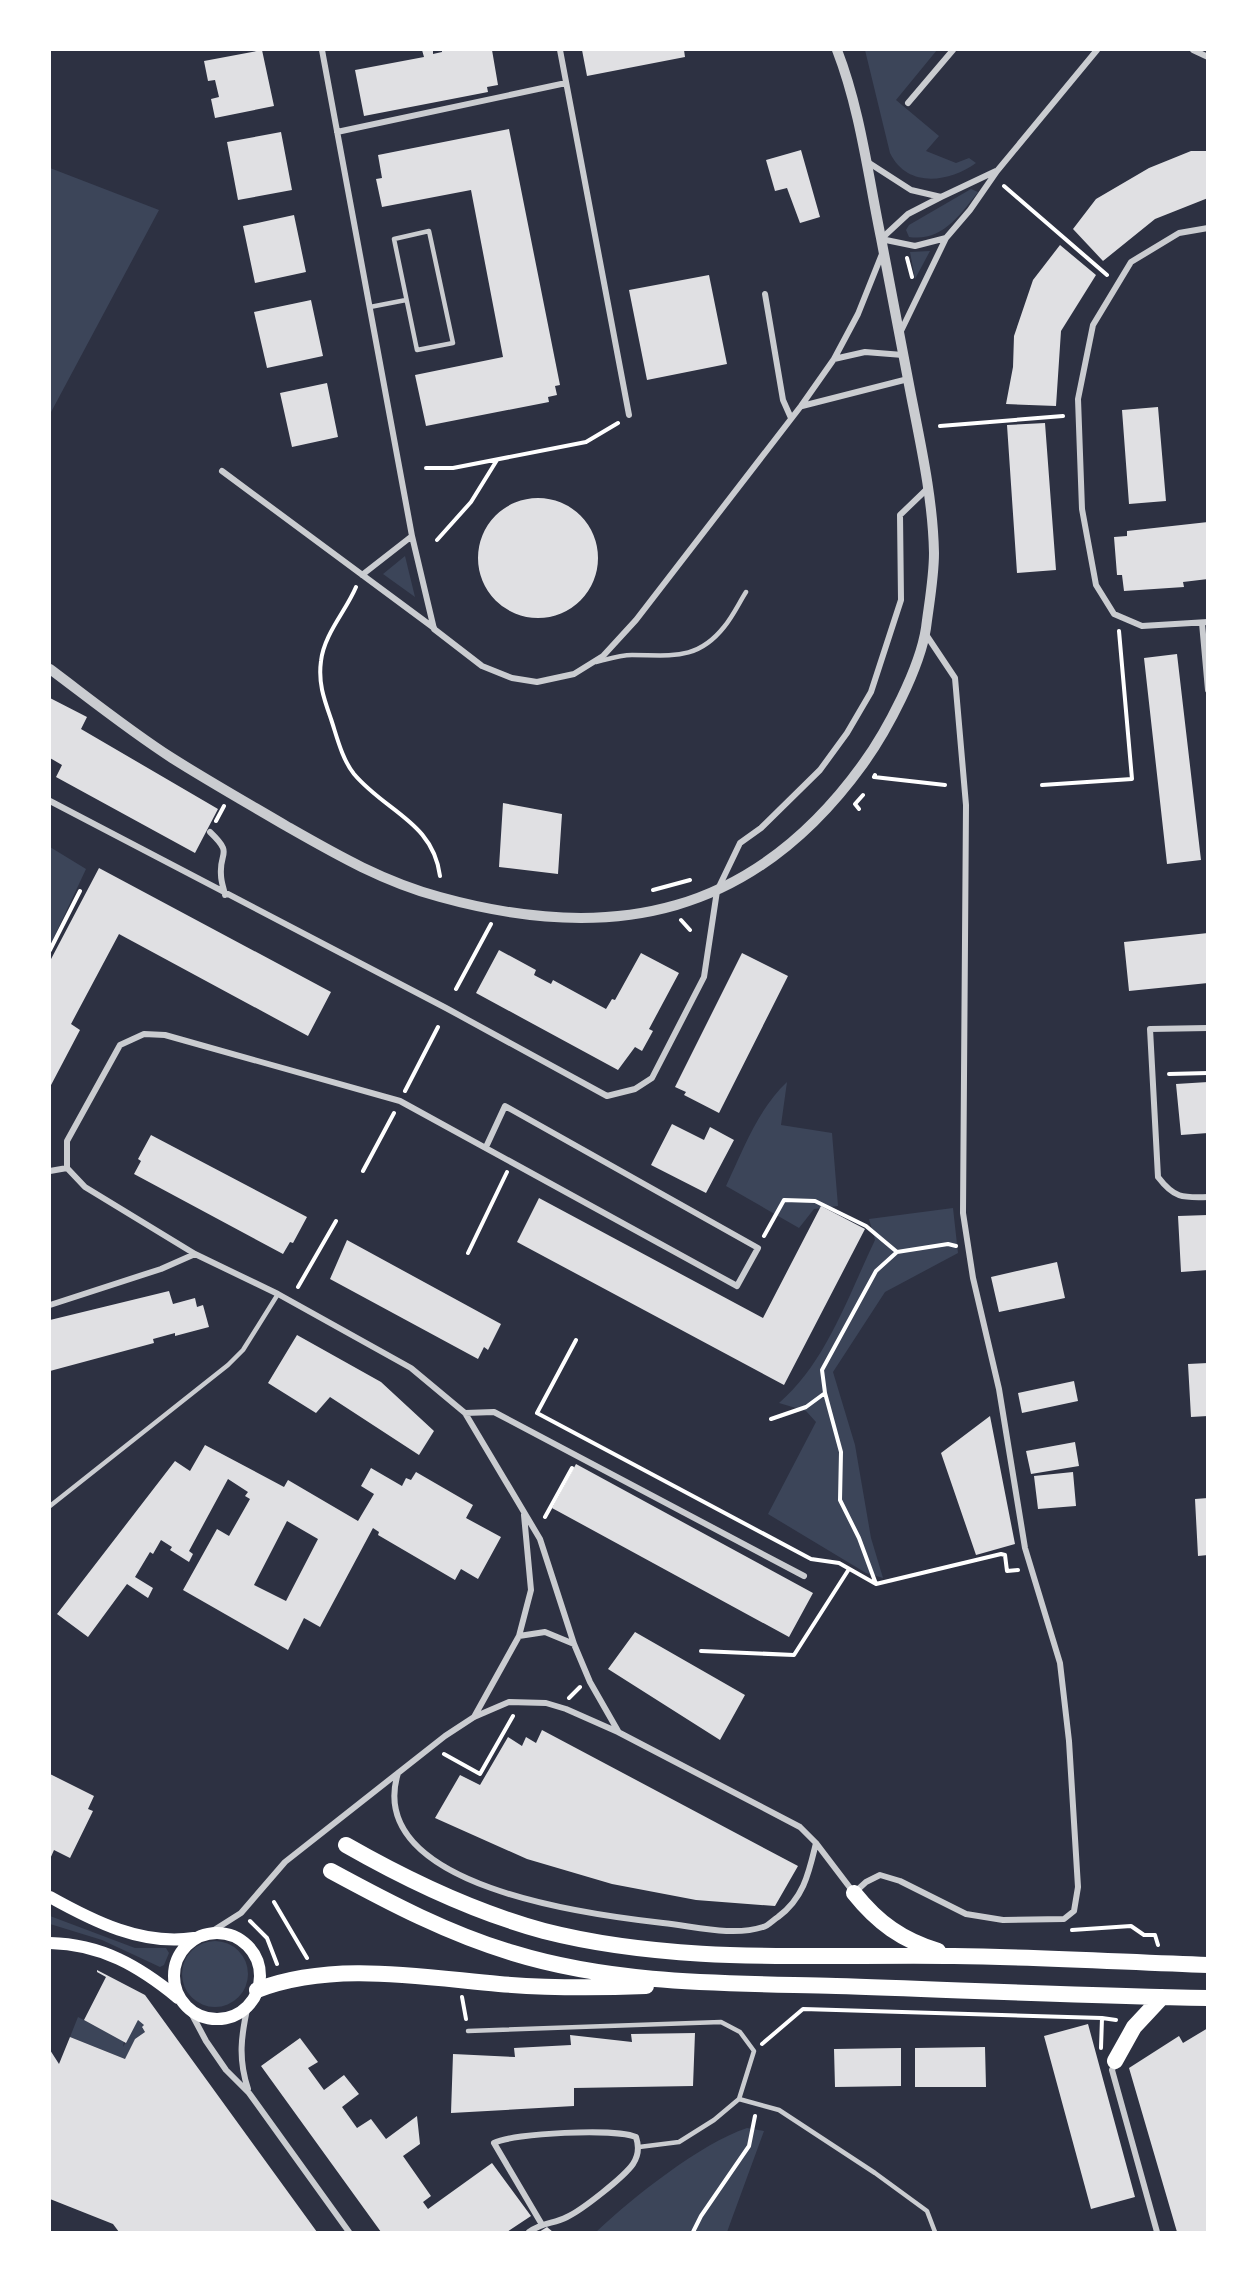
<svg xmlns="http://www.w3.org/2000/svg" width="1257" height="2282" font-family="'Alegreya Sans',sans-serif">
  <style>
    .green { fill: #3c4559 }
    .building { fill: #e0e0e3; fill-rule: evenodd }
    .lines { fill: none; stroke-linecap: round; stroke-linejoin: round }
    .path { stroke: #fff; stroke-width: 4 }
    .service { stroke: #caccd0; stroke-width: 4.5 }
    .minor { stroke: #caccd0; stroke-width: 6 }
    .tertiary { stroke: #caccd0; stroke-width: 10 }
    .secondary { stroke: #fff; stroke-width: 12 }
    .trunk { stroke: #fff; stroke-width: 16 }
  </style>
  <rect width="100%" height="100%" fill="#2d3142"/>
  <path class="green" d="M865,50H937L896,100L939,136L926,151L956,163L969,158L976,163C948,183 907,188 890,153Z
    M50,168L159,210L50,414Z
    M971,189L978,192C960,215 942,242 909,237L906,230L909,225Z
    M930,251L915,279L910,252Z
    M405,556L415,597L383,574Z
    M50,847L86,869L50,946Z
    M787,1082L781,1125L832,1133L838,1206L814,1209L799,1228L726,1186C743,1150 758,1109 787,1082Z
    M953,1208L958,1253L885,1292L833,1372L855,1445L871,1538L883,1578L866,1573L768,1514L816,1422L806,1411L779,1403C826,1363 849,1294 875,1240L869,1219Z
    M50,1916L135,1948H166L169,1953L164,1965L160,1967L102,1940L50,1924Z
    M182 1974a33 33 0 1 1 66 0a33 33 0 1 1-66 0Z
    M78,2017L124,2041L123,2047L138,2020L144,2025L142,2028L145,2032L135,2039L125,2059L70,2037Z
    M747,2128L764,2131L727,2232H596C632,2198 701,2143 747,2128Z"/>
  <path class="building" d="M262,50L274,106L215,118L211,99L219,97L215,80L208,81L204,61Z
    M422,50H433V54L442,52V50H492L498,85L487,87L488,92L364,116L355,70L424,57Z
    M582,50H684L685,57L587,76Z
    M509,129L560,385L555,386L557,395L548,397L549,402L426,426L415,375L503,357L471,190L382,207L376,179L382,178L378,155Z
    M281,132L292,190L238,200L227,142Z
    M801,150L820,217L800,223L787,188L775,191L766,160Z
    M1191,151H1208V198L1155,219L1103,261L1073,229L1096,199L1149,168Z
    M294,215L306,272L255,283L243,226Z
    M1060,245L1096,275L1061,331L1056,406L1006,404L1013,367L1014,336L1033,280Z
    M709,275L727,364L647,380L629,290Z
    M311,300L323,356L267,368L254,312Z
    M327,383L338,437L292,447L280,393Z
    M1158,407L1166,501L1129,504L1122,410Z
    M1045,423L1056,570L1017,573L1007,425Z
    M478 558a60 60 0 1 1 120 0a60 60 0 1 1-120 0Z
    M1208,522V579L1183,582L1184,587L1124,591L1122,575H1117L1114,537L1127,536V531Z
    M1177,654L1201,860L1167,864L1144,658Z
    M50,698L87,717L81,729L218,809L195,853L56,777L62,765L50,758Z
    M503,803L562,814L558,874L499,867Z
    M99,868L331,992L308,1036L119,934L71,1024L80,1030L50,1087V961Z
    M1208,933V983L1129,991L1124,942Z
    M499,950L536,970L534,975L551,984L553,980L606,1009L612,999L615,1000L641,953L679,973L649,1029L653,1031L642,1051L635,1047L618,1070L476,993Z
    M742,953L788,976L719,1113L684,1095L686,1092L675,1087Z
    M1208,1082V1133L1181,1135L1176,1084Z
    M672,1124L704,1140L710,1127L734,1140L706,1193L651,1165Z
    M151,1135L307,1217L293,1243L290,1242L283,1254L134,1174L141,1161L138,1159Z
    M539,1198L763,1318L821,1206L865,1229L784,1385L517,1242Z
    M1208,1215V1270L1181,1272L1178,1216Z
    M347,1240L501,1324L488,1350L484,1347L478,1359L330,1279Z
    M1057,1262L1065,1298L999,1312L991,1277Z
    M169,1291L173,1304L195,1298L197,1307L203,1305L209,1327L175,1336V1333L153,1339L154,1343L50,1371V1320Z
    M297,1335L381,1382L434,1431L419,1455L330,1397L316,1413L268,1383Z
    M1208,1363V1416L1191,1417L1188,1364Z
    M1074,1381L1078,1401L1022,1413L1018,1393Z
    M990,1416L1015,1544L976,1555L941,1453Z
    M1075,1442L1079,1466L1031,1474L1026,1451Z
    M205,1445L284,1487L288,1480L358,1521L374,1494L361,1486L371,1468L402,1486L406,1478L411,1480L416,1472L473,1505L466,1518L501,1537L478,1579L461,1569L455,1580L378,1535L379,1532L373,1528L320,1627L304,1618L288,1650L183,1590L217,1529L229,1536L250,1499L245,1496L248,1492L228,1479L189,1551L193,1554L189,1562L170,1550L172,1547L161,1540L153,1554L150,1552L135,1577L153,1588L148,1598L127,1584L88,1637L57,1614L175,1461L190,1471ZM287,1521L318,1539L286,1601L254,1585Z
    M576,1464L813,1593L789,1637L552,1508Z
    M1073,1472L1076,1506L1038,1509L1034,1476Z
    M1208,1498V1555L1198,1556L1195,1499Z
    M635,1632L745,1695L720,1740L608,1669Z
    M542,1730L798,1866L775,1906L696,1900L612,1884L527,1859L435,1818L460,1775L480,1785L508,1737L522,1746L526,1737L536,1743Z
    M50,1774L94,1796L88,1809L93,1811L70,1858L54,1850L50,1859Z
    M97,1970L145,1995L317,2232H119L113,2224L50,2199V2050L59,2064L70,2037L125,2059L135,2039L145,2032L142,2027L144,2025L138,2020L126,2043L84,2020L106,1977L97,1972Z
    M1088,2024L1135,2197L1091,2209L1044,2036Z
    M1208,2028V2232H1177L1129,2068L1179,2036L1183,2043Z
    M695,2033L693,2086L574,2088V2106L451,2113L453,2054L515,2057L514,2048L571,2045L570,2035L632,2042L631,2034Z
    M300,2038L318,2062L308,2068L324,2090L344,2075L359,2094L342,2107L357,2128L371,2119L386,2139L417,2116L420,2144L403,2156L431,2196L423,2202L428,2209L492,2163L531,2216L507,2232H381L261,2066Z
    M985,2047L986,2087H915V2048Z
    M901,2048V2086L835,2087L834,2049Z
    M547,2227L553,2232H539Z"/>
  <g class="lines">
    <path class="path" d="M1004,186L1107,275
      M907,258L912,277
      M940,426L1063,416
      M426,468H453L586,442L618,423
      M437,540L471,502L497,460
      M356,587C346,611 324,634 321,661C318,683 324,699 331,719C337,737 342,759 354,774C386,812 433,822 440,876
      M875,775L874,777L945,785
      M1042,785L1132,779L1119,631
      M859,809L855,804L863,795
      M216,821L224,806
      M653,890L690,880
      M681,920L690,930
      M50,950L80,891
      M456,989L491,924
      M1169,1074L1208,1073
      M405,1091L438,1027
      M363,1171L394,1113
      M764,1236L784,1200L815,1201L866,1226L897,1252
      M468,1253L507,1172
      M298,1287L336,1221
      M576,1340L537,1413L811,1559L839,1563L876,1584L1001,1554L1005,1555L1007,1571L1018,1570
      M771,1419L806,1407L825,1393
      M545,1517L572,1468
      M876,1584L859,1538L840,1500L841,1452L825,1393L822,1370L876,1271L897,1252L948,1244L956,1246
      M701,1651L794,1655L849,1569
      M569,1698L580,1687
      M444,1754L480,1774L513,1716
      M274,1902L307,1958
      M250,1921L267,1938L277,1964
      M1072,1930L1131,1926L1144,1935H1155L1158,1945
      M462,1997L466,2019
      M1102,2018L1116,2020
      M762,2044L803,2009L1102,2018L1101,2048
      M693,2232L701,2216L749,2146L755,2116"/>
    <path class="service" d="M429,231L453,343L417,350L394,239Z
      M370,307L406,300
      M596,662C608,659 621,655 632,655C671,655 697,661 724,627C733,616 739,603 746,592
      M50,1506L228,1365L243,1350L278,1294
      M468,2031L721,2022L740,2032L754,2051L739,2099L714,2120L679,2142L639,2147
      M739,2099L779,2110L875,2173L927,2211L935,2232"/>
    <path class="minor" d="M322,50L412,536L434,629L482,666L512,678L537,682L574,674L603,656L636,620L801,406L834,359L865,352L903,355
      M560,50L629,415
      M1193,50L1208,57
      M908,103L953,50
      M337,132L566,83
      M866,161L911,190L941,197L996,171
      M1208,228L1179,233L1131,262L1093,325L1078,399L1082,509L1096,585L1114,614L1142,626L1208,622
      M881,239L908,214L941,197
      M881,239L915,246L946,238
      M765,294L783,400L791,418
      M901,331L946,238L970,210L997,171L1097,50
      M834,359L858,314L882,254
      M802,406L908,379
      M222,471L434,628
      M362,575L412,536
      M1202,623L1208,690
      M50,801L446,1008L607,1096L635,1089L652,1078L704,977L717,891L740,843L761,828L820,770L847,733L871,692L901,600L900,515L927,489
      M210,832C234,855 219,851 221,875C221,882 224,889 225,895
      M1208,1028L1150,1029L1158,1177C1174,1198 1182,1198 1208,1197
      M486,1147L505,1106L758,1248L737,1286L400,1101L165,1035L144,1034L120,1045L67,1141V1168L85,1187L195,1254L278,1294L411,1368L465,1413L540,1539L574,1644L590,1682L618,1731
      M50,1171L67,1168
      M50,1305L161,1269L195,1254
      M465,1413L494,1412L804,1576
      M519,1636L545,1632L574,1644
      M474,1717L519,1636L531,1590L524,1515
      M398,1773C363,1887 591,1915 663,1923C694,1926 732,1937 763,1927C768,1926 773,1920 778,1917C804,1898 809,1872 816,1843
      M211,1932L241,1913L285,1862L445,1736L474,1717L509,1702L546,1703L566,1709L618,1732L800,1827L816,1843L854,1893L866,1882L880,1875L900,1881L966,1914L1003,1920L1064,1919L1074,1911L1078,1887L1069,1741L1060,1663L1025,1548L999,1389L973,1278L963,1213L966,805L955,678L925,633
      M189,2009L206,2041L226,2070L249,2093L349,2232
      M1115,2063L1112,2070L1157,2232
      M248,2089C238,2059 241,2036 248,2005
      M529,2232C543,2222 554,2224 567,2217C582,2210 624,2177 633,2164C639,2155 639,2146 636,2137C616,2128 513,2133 494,2143L541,2223"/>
    <path class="tertiary" d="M50,669C90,699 130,731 172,758C210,782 249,804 288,827C337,855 384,882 440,897C614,945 754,915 863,764C887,731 920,668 926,628C929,604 934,577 934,553C933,500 921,446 911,395C901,342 891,290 881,238C868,175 860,109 837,50"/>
    <path class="secondary" d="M50,1897C93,1921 142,1946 194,1938
      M174 1976a43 43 0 1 1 86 0a43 43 0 1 1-86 0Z
      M50,1943C101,1944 139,1966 178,1998"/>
    <path class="trunk" d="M346,1845C409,1881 474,1912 544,1931C677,1965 818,1954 954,1956C1039,1957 1123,1962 1208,1965
      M331,1871C390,1903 449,1934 513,1953C617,1985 728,1983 836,1986C960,1990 1084,1996 1208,1998
      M854,1893C878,1923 902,1940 938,1951
      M257,1990C332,1961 420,1977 499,1984C547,1988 597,1988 646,1986
      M1115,2061L1134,2027L1162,1997"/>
  </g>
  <rect width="1257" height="2282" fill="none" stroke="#ffffff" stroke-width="102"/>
</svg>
